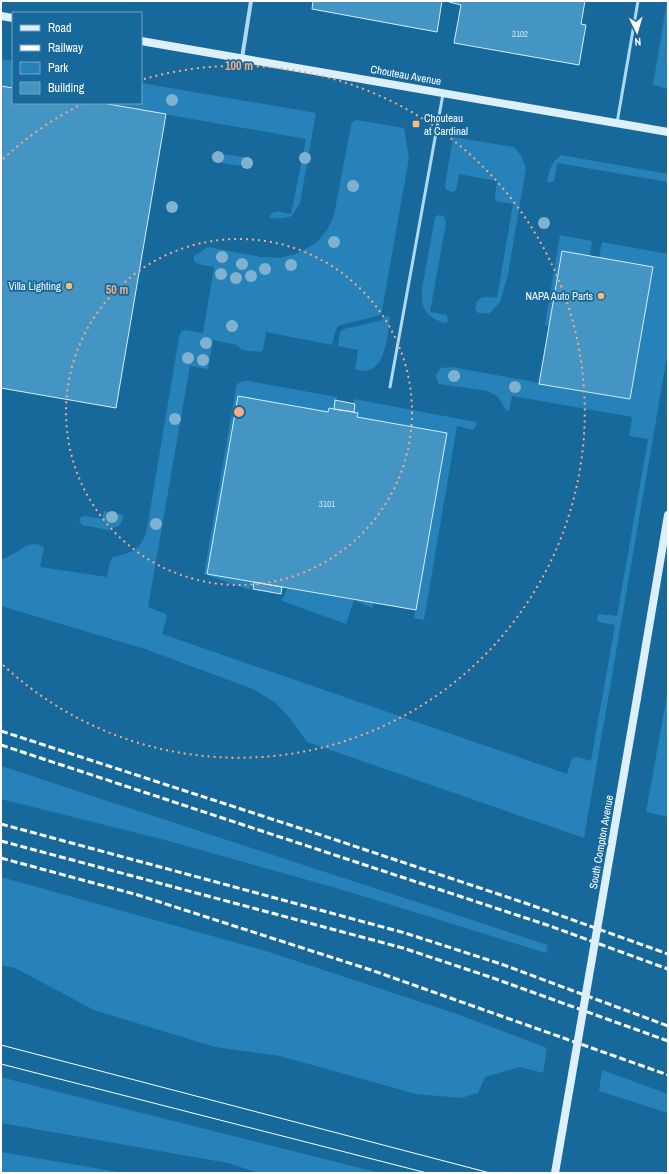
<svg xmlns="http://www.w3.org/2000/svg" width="669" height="1174" font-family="'Archivo Narrow',sans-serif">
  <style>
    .green { fill: #2682b8 }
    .building { fill: #4494c4; stroke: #d5eefc }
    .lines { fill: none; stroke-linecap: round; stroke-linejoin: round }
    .lane { stroke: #add9f2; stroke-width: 3 }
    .street { stroke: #add9f2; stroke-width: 4 }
    .secondary { stroke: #dcf0fc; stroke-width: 8 }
    .tram { stroke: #fff; stroke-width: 1 }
    .rail { stroke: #fff; stroke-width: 3; stroke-dasharray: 7 3; stroke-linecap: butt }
    .secondary-bridge { stroke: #dcf0fc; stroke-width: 8 }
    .tree { fill: #80b2d0 }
    .ring { fill: none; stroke: #f4ac86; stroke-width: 2; stroke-dasharray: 2 4 }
    .poi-dot { fill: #ffbb6e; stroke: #17689b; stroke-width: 1.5 }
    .labels { text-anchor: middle; stroke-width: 3.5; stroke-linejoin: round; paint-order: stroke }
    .number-label { font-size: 9px; fill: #d0e4f0 }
    .street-label { font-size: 11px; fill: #fff; stroke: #17689b }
    .poi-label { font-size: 11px; fill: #fff; stroke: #17689b; text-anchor: end }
    .centre { fill: #f4ac86; stroke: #17689b; stroke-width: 2 }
    .ring-label { font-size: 12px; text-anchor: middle; font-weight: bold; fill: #f4ac86; stroke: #17689b; stroke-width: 3.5; stroke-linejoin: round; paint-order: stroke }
  </style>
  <rect width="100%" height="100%" fill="#17689b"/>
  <path class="green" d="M667,1H668V89L653,85Z
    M1,59L13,61V88L1,86Z
    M141,83L316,113L300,203L292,216C284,218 277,220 269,217C274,208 283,213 291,214L306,139L102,103H141Z
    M357,120L404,128L409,158L382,311L380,315L377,316L338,326L335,332L332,345L266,332L263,350L261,352L242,350L237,345L213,340L208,369L190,366L148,607L166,614L167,617L162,634L567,774L571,761L573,758L578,757L591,761L615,625L598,622L597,619L598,615L600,614L617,616L648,439L629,436L632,417L512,396L509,411L506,410L498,397L488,391L439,384L437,380L436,375L441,368L451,367L630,399L653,267L599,258L602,242L668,254V351L584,838L307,742L293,722L276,703L253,689L145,649L1,606V559C15,557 31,535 44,548L40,567L107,577L110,562L113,557C131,553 138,551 146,534L179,337L181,331L186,330L203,333L214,267L198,264L194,261V256L208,247L261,257L280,258L296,254L316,243L327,230L334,215L351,125L353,121Z
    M453,137L513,147C520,152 523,159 526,168L508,274L500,302L489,314L478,313C476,310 475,309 476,305C478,294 490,298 497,298L513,204L495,201V197L497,181L459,174L456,191L452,192L446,190L445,185Z
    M216,153L250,158L253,161V164L249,167L214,162L211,158L212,154Z
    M561,155L668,174V182L557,163L554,181L548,183L547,181C550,170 551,162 561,155Z
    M439,215L444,216L446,224L430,312L447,315L448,322L445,323C425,317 421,308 422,289L435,217Z
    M560,235L592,241L590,256L562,252L549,326L545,325Z
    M386,316L390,317C387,336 386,380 355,369L358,350L338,346L340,332L344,329L382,320Z
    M243,381H249L337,397L334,409L329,408L328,412L207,574L253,582L250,590L204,574L236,388L237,384Z
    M354,399L476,422V426L473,430L457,426L424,620L414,618L447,433L357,417L358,413L354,412L355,404L353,403Z
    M104,511L123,515V519L119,526L108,530L82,525L79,521L80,518L84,516L102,519Z
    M287,588L374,603L372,608L354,600L346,624L282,601Z
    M668,690V817L646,812Z
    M1,766L548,945L546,953L343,890L165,840L1,799Z
    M1,877L269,952L457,1014L547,1048L543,1073L520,1067L485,1077L478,1093L461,1098L416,1094L280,1056L215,1047L94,1010L15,968L1,965Z
    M602,1070L668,1094V1113L599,1091Z
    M1,1077L39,1087L380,1173H258L228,1163L1,1123Z
    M1,1152L124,1173H1Z"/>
  <path class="building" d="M313,1H442L437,32L312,9Z
    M449,1H585L581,24L586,25L579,65L454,43L461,5L449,2Z
    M1,86L13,88V103H102L166,114L116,408L1,388Z
    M562,251L653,267L630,399L539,384Z
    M238,396L328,412L329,408L334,409L358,413L357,417L447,433L416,610L207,574Z
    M335,400L355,404L354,412L334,409Z
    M254,582L282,587L281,594L253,589Z"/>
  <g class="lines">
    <path class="lane" d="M617,123L638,1
      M390,387L443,94"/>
    <path class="street" d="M242,58L251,1"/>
    <path class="secondary" d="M1,16L13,18
      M141,41L668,132
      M637,698L668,515"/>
    <path class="tram" d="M1,1045L490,1173
      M1,1064L427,1173"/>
    <path class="rail" d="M1,731L324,836L531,905L668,954
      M1,745L550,926L668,969
      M1,824L405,933L501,964L668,1026
      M1,841L403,948L493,978L668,1041
      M1,858L138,895L371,970L668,1075"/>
    <path class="secondary-bridge" d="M555,1173L637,698"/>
  </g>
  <g class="tree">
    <circle cx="172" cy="100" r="6"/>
    <circle cx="218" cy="157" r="6"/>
    <circle cx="305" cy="158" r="6"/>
    <circle cx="247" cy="163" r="6"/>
    <circle cx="353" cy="186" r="6"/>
    <circle cx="172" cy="207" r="6"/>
    <circle cx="544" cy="223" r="6"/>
    <circle cx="334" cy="242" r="6"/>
    <circle cx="222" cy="257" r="6"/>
    <circle cx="242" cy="264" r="6"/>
    <circle cx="291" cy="265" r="6"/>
    <circle cx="265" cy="269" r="6"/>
    <circle cx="221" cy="274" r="6"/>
    <circle cx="251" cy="276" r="6"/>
    <circle cx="236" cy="278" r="6"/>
    <circle cx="232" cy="326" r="6"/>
    <circle cx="206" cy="343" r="6"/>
    <circle cx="188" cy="358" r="6"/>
    <circle cx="203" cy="360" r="6"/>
    <circle cx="454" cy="376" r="6"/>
    <circle cx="515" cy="387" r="6"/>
    <circle cx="175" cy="419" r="6"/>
    <circle cx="112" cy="517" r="6"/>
    <circle cx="156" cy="524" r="6"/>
  </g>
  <g class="ring">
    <circle cx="239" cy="412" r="173"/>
    <path d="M3 159A346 346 0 0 1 82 104M144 79A346 346 0 1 1 3 665"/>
  </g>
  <g class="poi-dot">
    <rect x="412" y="120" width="8" height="8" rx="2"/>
    <circle cx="69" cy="286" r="4"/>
    <circle cx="601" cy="296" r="4"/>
  </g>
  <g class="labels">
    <g class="number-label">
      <text x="520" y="37">3102</text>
      <text x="327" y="507">3101</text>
    </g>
    <g class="street-label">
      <text transform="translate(406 75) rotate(10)" y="4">Chouteau Avenue</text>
      <text transform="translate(601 842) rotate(-80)" y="4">South Compton Avenue</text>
    </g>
    <g class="poi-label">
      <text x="424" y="122" text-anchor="start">Chouteau<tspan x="424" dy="13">at Cardinal</tspan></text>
      <text x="61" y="290">Villa Lighting</text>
      <text x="593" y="300">NAPA Auto Parts</text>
    </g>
  </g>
  <circle cx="239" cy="412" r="6" class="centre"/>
  <g class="ring-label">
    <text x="239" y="70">100 m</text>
    <text x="117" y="294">50 m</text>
  </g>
  <rect width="669" height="1174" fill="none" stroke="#ffffff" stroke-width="4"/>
  <rect x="12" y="12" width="130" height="92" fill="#17689b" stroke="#74a4c3"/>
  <rect x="20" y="25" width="20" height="6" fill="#dcf0fc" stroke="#74a4c3"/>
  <text x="48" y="32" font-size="12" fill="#ffffff">Road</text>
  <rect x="20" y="45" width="20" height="6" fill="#ffffff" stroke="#74a4c3"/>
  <text x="48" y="52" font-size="12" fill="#ffffff">Railway</text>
  <rect x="20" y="62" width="20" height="12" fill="#2682b8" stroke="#74a4c3"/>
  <text x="48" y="72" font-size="12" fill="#ffffff">Park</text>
  <rect x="20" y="82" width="20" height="12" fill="#4494c4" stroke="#74a4c3"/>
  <text x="48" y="92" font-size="12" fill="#ffffff">Building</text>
  <g transform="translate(637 32) rotate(175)" stroke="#17689b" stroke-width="3" paint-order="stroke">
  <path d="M0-3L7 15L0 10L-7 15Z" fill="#ffffff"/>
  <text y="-6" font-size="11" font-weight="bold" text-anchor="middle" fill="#ffffff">N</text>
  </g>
</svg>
